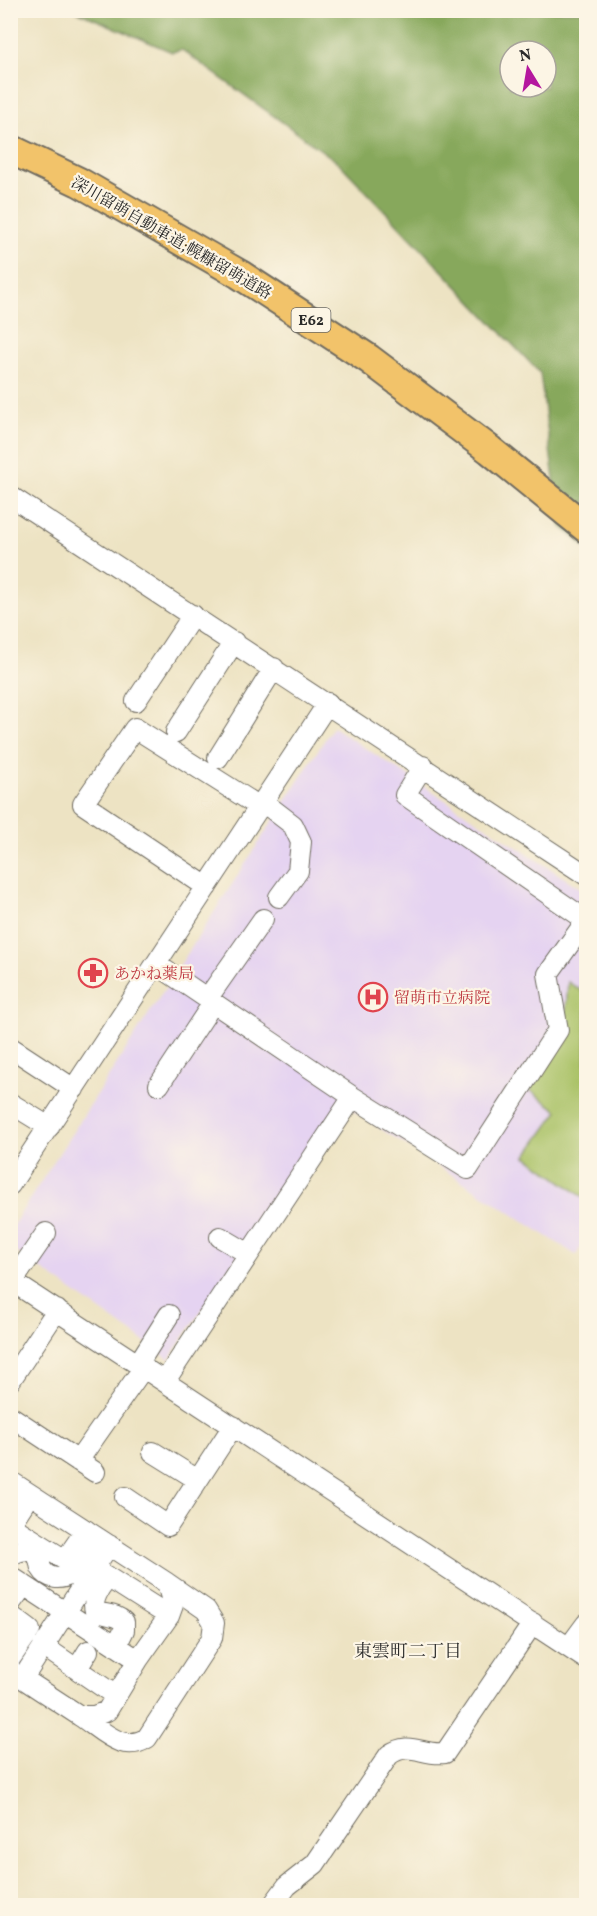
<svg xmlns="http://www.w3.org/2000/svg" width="597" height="1916" font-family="Vollkorn,'Noto Serif JP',serif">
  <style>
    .built { fill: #e5d3f1 }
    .green { fill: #aac268; stroke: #6a764a; stroke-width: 1.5 }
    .forest { fill: #87a85c; stroke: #596a44; stroke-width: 1.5; fill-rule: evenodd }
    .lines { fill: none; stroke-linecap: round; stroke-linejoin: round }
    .minor-casing { stroke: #6f6b60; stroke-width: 22 }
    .highway-casing { stroke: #6f6b60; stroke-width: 32 }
    .minor { stroke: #fff; stroke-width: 20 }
    .highway { stroke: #f2c36a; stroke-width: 28 }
    .labels { text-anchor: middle; stroke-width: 4.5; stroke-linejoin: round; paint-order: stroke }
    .shield { fill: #fcf5e5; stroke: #6a6863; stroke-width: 1.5 }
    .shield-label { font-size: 15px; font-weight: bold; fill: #2b2b2b }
    .street-label { font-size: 16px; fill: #2b2b2b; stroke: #fcf5e5 }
    .health-label { font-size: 16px; fill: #be3a42; stroke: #fcf5e5; text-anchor: start }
    .neighbourhood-label { font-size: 18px; fill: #2b2b2b; stroke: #fcf5e5 }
  </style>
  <rect width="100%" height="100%" fill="#fcf5e5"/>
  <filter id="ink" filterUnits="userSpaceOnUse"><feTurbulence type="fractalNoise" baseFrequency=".0167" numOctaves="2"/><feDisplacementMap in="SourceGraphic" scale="12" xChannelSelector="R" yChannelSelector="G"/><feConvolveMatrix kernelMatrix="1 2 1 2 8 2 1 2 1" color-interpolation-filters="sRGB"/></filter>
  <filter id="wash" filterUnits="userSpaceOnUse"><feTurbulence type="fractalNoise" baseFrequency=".008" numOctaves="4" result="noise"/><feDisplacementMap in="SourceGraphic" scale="24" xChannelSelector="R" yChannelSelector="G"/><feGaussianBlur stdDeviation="1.35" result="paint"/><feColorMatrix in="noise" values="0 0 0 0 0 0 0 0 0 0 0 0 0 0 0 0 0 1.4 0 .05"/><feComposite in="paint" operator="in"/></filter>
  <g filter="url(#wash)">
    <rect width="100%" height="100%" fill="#ede3c3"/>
    <path class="built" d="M333,727L586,892V1239L576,1255L341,1103L169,1359L11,1248L10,1230Z"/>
    <path class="green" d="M568,982L586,994V1199L526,1156L558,1111L527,1088L564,1034Z"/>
    <path class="forest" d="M76,11H586V548L560,525L540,373L339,163L182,50L172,52ZM510,51H546V87H510Z"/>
  </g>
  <g filter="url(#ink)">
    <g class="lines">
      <g class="minor-casing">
        <path id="minor" d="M10,496L586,875
          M136,701L193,615
          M176,732L234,642
          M218,758L274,668
          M423,766L405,795L586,920
          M263,802L293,825L301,842L298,871L279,897
          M207,887L83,804L135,728L260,807
          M156,964L353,1097L165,1381
          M207,999L263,919
          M10,1047L74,1089
          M159,1085L213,1003
          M353,1097L468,1169L558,1030L548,974L586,921
          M10,1103L49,1127
          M10,1185L328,703
          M220,1237L249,1254
          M10,1280L586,1659
          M13,1281L46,1233
          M138,1364L169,1315
          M10,1381L57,1310
          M10,1416L95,1472
          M153,1452L198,1480
          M78,1461L144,1367
          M10,1481L167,1583L173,1605L169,1616L138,1660L107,1711L94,1716H80L10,1670
          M125,1497L168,1526L233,1426
          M10,1525L65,1560L86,1530
          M10,1525L30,1494
          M10,1557C18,1549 33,1547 39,1559C40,1562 40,1566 41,1568C48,1580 61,1580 71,1574L98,1538
          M98,1571L169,1616
          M10,1576L138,1660
          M108,1578C101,1587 91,1598 95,1611C106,1616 115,1613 124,1622V1630L116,1646
          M10,1604L24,1585
          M10,1615L30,1630L10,1659
          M43,1646L116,1696
          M569,1647L586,1624
          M77,1669L88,1651
          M23,1678L109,1545
          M80,1716C102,1730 122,1754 147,1738L212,1638L214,1623L206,1610L167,1583
          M272,1906L287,1886L315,1864L389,1755C410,1740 422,1756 445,1753L533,1623"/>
      </g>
      <g class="highway-casing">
        <path id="highway" d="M10,149L79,182L239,274L369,359L490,450L586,528"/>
      </g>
      <use href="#minor" class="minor"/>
      <use href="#highway" class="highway"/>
    </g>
  </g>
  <defs>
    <g id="pharmacy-ring" transform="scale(1.5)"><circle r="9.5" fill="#fcf5e5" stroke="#e0444e" stroke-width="1.5"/><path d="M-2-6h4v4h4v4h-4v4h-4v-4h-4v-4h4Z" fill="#e0444e"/></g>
    <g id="hospital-ring" transform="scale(1.5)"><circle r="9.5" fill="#fcf5e5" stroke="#e0444e" stroke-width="1.5"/><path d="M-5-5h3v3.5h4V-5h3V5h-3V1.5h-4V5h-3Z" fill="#e0444e"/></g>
  </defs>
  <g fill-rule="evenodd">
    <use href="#pharmacy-ring" x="93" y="973"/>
    <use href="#hospital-ring" x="373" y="997"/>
  </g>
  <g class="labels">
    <rect class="shield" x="291.5" y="308" width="39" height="24" rx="4.5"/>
    <g class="shield-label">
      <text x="311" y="325">E62</text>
    </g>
    <g class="street-label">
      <text transform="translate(172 237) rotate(30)" y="6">深川留萌自動車道;幌糠留萌道路</text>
    </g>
    <g class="health-label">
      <text x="114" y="979">あかね薬局</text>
      <text x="394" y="1003">留萌市立病院</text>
    </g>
    <g class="neighbourhood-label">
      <text x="408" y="1657">東雲町二丁目</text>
    </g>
  </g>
  <rect width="597" height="1916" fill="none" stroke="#fcf5e5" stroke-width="36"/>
  <g transform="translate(528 69) rotate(349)"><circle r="28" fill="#fcf5e5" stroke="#a8a49b" stroke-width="1.5"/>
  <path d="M0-4.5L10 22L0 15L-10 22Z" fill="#b5179e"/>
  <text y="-9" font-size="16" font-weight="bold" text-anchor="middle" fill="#2b2b2b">N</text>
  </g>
</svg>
